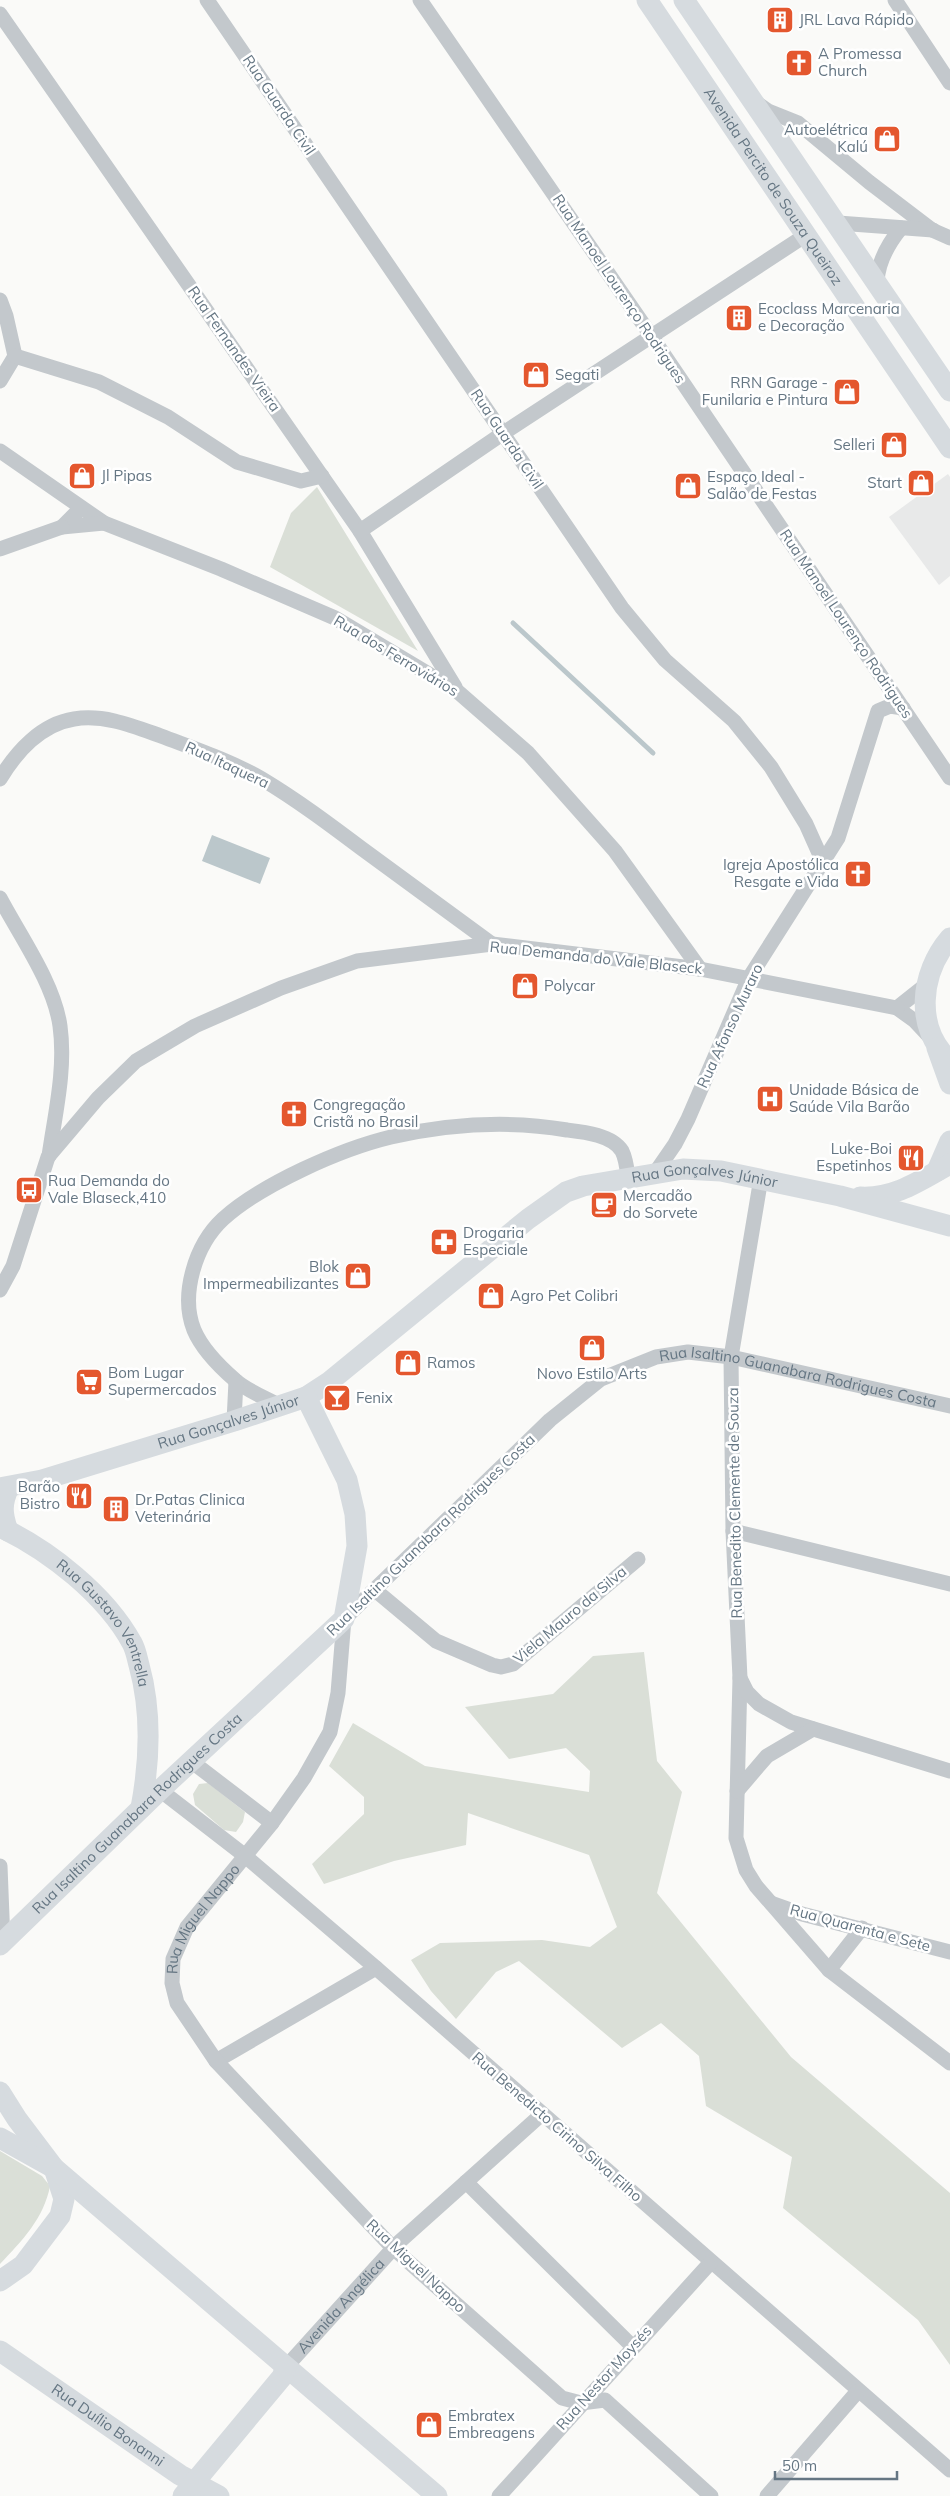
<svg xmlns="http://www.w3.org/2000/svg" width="950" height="2496" font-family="Mulish,sans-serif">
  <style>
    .built { fill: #e8e9e9 }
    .green { fill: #dadfd7 }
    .water { fill: #bbc7cb }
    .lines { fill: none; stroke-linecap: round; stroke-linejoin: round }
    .stream { stroke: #bbc7cb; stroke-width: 5 }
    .street { stroke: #c3c8cc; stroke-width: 15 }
    .secondary { stroke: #d6dbdf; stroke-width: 21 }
    .labels { text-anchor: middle; stroke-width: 5; stroke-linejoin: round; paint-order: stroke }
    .poi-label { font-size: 15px; fill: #657683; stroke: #fff; text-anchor: start }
    .street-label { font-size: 15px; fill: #657683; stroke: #fff }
  </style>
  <rect width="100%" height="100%" fill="#fafaf8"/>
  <path class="built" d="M948,474L950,477V576L939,585L889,517Z"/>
  <path class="green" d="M317,487L418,651L270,567L291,513Z
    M644,1652L657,1761L682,1792L657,1893L791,2057L950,2193V2365L918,2320L783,2208L792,2157L706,2106L699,2056L661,2023L622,2048L519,1961L496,1972L456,2019L431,1991L411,1960L440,1943L542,1940L590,1947L617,1927L589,1855L468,1813L466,1845L394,1861L324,1884L312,1864L364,1814V1797L329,1766L353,1723L425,1766L589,1792L590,1771L566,1748L509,1759L465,1707L553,1694L593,1656Z
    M208,1783L245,1812L243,1822L236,1832L224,1830L195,1805L193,1794L199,1784Z
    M0,2151L42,2176L50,2186C44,2218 22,2241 0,2264Z"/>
  <path class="water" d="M212,835L270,858L260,884L202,861Z"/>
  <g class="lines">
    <path class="stream" d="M513,623L653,753"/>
    <g class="street">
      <path d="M207,0L622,608L665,660L734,721L771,767L806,824L823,862"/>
      <path d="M420,0L652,337L950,778"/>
      <path d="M895,0L950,83"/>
      <path d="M0,14L360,531L455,687"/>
      <path d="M758,104L768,111L798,123L869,182L932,230L950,238"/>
      <path d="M838,223L933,230"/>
      <path d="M877,282C878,261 888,244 901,228"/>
      <path d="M0,300L6,316L15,356L0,381"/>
      <path d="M15,356L99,382L168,417L237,462L301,481L322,476"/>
      <path d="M0,451L104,523L221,569L335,618L457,691L528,753L615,851L700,969"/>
      <path d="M81,508L62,527L104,523"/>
      <path d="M360,531L502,434L806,235"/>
      <path d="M0,549L62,527"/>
      <path d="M0,779C16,752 41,724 74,719C104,714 133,726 161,736C195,749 231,761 262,779C297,800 329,824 361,848C405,880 449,912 492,944"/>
      <path d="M0,898C20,936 54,983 60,1026C66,1069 55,1114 49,1156"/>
      <path d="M926,985L897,1008L915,1021L930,1037"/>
      <path d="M655,1173L675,1144L688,1119L749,978L838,838L878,711L890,706L903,708"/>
      <path d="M761,1178L731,1357L733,1531L740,1678L736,1838L746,1870L756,1886L829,1970L950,2063"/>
      <path d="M0,1290L13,1266L48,1157L98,1098L136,1061L195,1026L281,988L357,961L492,944L700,969L897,1008"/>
      <path d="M280,1406C266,1398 247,1391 235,1380C220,1367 202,1349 194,1330C180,1295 195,1245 223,1219C262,1184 341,1149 391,1137C449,1124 509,1120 567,1130C584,1132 612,1135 622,1151C626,1159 627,1169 628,1177"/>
      <path d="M234,1421L236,1381"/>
      <path d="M733,1531L950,1584"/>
      <path d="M375,1590L436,1641L492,1665L501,1667L513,1664L638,1559"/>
      <path d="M740,1678L747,1692L759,1704L791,1722L950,1771"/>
      <path d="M191,1761L272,1823"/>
      <path d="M160,1790L244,1855L376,1968L950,2470"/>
      <path d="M737,1791L767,1756L813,1729"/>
      <path d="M0,1866L3,1942"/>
      <path d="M771,1903L802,1914L950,1952"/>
      <path d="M829,1970L862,1928"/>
      <path d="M216,2061L376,1968"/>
      <path d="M466,2182L633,2347"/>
      <path id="s1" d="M286,2367L398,2243L542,2114"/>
      <path d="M499,2496L711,2262"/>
      <path id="s2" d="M711,2496L605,2400L581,2403L562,2398L393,2248L216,2061L177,2003L172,1983L173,1959L187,1927L272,1823L304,1778L330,1732L338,1693L344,1619L550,1420L601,1379L656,1357L688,1352L731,1357L950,1406"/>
      <path d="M767,2496L858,2391"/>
    </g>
    <g class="secondary">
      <path id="s3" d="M647,0L950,448"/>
      <path d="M684,0L950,391"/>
      <path d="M950,938C920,973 914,1028 950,1061"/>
      <path d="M937,1048L950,1084"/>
      <path d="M937,1171L950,1141"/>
      <path d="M860,1197C895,1199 921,1180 950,1164"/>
      <path id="s4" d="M0,1488L42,1480L234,1421L306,1397L329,1382L528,1219L566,1192L583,1186L683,1169L721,1171L840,1196L950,1226"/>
      <path id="s5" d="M0,1527C49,1550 106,1595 132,1643C136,1650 137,1658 139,1665C152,1712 150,1760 141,1808"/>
      <path d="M8,1531C2,1514 1,1504 9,1487"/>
      <path id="s6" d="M0,1945L160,1790L344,1619L357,1546L355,1514L347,1480L306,1397"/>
      <path d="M0,2092L17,2119L54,2168L64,2199L60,2216L23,2265L0,2281"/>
      <path d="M0,2138L54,2168L437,2496"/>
      <path id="s7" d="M0,2351L180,2475L219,2496"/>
      <path d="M183,2496L282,2377L286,2367"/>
    </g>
  </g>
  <defs>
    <g id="building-square" transform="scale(1.4375)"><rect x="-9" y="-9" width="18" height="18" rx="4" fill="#e4572e" stroke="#fff"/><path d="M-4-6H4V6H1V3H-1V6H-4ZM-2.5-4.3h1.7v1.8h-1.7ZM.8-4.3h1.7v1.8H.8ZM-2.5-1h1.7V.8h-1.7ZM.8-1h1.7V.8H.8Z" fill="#fff"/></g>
    <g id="church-square" transform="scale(1.4375)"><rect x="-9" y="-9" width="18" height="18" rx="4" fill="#e4572e" stroke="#fff"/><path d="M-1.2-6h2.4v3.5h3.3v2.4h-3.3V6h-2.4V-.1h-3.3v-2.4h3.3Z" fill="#fff"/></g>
    <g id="shop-square" transform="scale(1.4375)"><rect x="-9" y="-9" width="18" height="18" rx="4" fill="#e4572e" stroke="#fff"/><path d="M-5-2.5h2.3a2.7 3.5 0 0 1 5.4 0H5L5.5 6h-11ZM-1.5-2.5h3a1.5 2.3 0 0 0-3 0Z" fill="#fff"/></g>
    <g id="hospital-square" transform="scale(1.4375)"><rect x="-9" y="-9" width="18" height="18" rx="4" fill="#e4572e" stroke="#fff"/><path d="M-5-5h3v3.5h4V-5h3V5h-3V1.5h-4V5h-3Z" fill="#fff"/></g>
    <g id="restaurant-square" transform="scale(1.4375)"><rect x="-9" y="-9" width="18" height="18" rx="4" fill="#e4572e" stroke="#fff"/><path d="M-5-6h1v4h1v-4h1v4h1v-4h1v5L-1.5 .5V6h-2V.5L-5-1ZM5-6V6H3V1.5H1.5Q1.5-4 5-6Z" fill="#fff"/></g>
    <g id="bus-square" transform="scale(1.4375)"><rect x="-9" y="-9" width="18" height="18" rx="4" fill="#e4572e" stroke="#fff"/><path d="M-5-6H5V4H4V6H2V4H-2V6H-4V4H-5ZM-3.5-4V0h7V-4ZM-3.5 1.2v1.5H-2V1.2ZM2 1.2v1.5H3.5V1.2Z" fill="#fff"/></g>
    <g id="cafe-square" transform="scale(1.4375)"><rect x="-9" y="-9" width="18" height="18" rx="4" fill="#e4572e" stroke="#fff"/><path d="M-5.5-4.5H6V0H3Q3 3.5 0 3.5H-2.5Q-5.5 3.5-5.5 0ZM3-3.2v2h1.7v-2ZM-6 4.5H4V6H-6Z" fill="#fff"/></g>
    <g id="pharmacy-square" transform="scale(1.4375)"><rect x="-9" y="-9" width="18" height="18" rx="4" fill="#e4572e" stroke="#fff"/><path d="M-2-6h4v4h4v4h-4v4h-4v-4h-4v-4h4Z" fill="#fff"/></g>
    <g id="supermarket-square" transform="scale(1.4375)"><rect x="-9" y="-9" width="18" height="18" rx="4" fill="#e4572e" stroke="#fff"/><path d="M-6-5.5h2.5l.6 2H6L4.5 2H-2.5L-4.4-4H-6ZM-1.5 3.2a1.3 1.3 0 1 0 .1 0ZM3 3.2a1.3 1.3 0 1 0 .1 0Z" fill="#fff"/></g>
    <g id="bar-square" transform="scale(1.4375)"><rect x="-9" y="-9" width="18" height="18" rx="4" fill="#e4572e" stroke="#fff"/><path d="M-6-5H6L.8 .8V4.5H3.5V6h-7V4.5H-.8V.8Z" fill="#fff"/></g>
  </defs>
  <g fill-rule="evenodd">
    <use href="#building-square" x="780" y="20"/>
    <use href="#church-square" x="799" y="63"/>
    <use href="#shop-square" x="887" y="139"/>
    <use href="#building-square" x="739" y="318"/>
    <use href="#shop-square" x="536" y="375"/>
    <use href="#shop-square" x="847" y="392"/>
    <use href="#shop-square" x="894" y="445"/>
    <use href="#shop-square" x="82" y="476"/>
    <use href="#shop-square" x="921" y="483"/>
    <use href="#shop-square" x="688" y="486"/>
    <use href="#church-square" x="858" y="874"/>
    <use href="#shop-square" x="525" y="986"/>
    <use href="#hospital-square" x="770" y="1099"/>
    <use href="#church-square" x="294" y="1114"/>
    <use href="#restaurant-square" x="911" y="1158"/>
    <use href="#bus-square" x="29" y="1190"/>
    <use href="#cafe-square" x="604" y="1205"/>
    <use href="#pharmacy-square" x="444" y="1242"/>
    <use href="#shop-square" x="358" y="1276"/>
    <use href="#shop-square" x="491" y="1296"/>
    <use href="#shop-square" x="592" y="1348"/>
    <use href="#shop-square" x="408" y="1363"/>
    <use href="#supermarket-square" x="89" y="1382"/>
    <use href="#bar-square" x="337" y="1398"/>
    <use href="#restaurant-square" x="79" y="1496"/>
    <use href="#building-square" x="116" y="1509"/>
    <use href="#shop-square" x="429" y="2425"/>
  </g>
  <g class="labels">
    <g class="poi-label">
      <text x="799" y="25">JRL Lava Rápido</text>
      <text x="818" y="59">A Promessa<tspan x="818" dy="17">Church</tspan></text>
      <text x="868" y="135" text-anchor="end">Autoelétrica<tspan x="868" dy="17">Kalú</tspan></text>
      <text x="758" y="314">Ecoclass Marcenaria<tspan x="758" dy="17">e Decoração</tspan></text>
      <text x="555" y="380">Segati</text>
      <text x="828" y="388" text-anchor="end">RRN Garage -<tspan x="828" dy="17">Funilaria e Pintura</tspan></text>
      <text x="875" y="450" text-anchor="end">Selleri</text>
      <text x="101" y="481">Jl Pipas</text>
      <text x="707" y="482">Espaço Ideal -<tspan x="707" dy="17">Salão de Festas</tspan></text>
      <text x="902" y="488" text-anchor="end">Start</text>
      <text x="839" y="870" text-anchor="end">Igreja Apostólica<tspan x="839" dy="17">Resgate e Vida</tspan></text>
      <text x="544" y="991">Polycar</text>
      <text x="789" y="1095">Unidade Básica de<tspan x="789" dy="17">Saúde Vila Barão</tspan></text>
      <text x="313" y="1110">Congregação<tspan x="313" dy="17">Cristã no Brasil</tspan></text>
      <text x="892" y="1154" text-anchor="end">Luke-Boi<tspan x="892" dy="17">Espetinhos</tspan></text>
      <text x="48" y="1186">Rua Demanda do<tspan x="48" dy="17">Vale Blaseck,410</tspan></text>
      <text x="623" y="1201">Mercadão<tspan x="623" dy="17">do Sorvete</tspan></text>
      <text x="463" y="1238">Drogaria<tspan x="463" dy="17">Especiale</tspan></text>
      <text x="339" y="1272" text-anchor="end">Blok<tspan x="339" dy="17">Impermeabilizantes</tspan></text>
      <text x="510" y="1301">Agro Pet Colibri</text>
      <text x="427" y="1368">Ramos</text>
      <text x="108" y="1378">Bom Lugar<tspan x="108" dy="17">Supermercados</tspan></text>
      <text x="592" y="1379" text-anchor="middle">Novo Estilo Arts</text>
      <text x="356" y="1403">Fenix</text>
      <text x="60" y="1492" text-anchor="end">Barão<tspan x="60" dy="17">Bistro</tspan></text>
      <text x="135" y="1505">Dr.Patas Clinica<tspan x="135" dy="17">Veterinária</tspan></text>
      <text x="448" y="2421">Embratex<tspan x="448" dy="17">Embreagens</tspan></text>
    </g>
    <g class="street-label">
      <text transform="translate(279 105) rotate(56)" y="5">Rua Guarda Civil</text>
      <text dy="5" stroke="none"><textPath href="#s3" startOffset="225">Avenida Percito de Souza Queiroz</textPath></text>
      <text transform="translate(619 289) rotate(56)" y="5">Rua Manoel Lourenço Rodrigues</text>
      <text transform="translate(234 349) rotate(55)" y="5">Rua Fernandes Vieira</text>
      <text transform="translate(507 439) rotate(56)" y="5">Rua Guarda Civil</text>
      <text transform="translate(846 624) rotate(56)" y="5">Rua Manoel Lourenço Rodrigues</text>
      <text transform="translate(396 656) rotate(31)" y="5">Rua dos Ferroviários</text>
      <text transform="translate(227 765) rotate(25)" y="5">Rua Itaquera</text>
      <text transform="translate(596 958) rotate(6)" y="5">Rua Demanda do Vale Blaseck</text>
      <text transform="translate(730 1026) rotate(-65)" y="5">Rua Afonso Muraro</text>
      <text dy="5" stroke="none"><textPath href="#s4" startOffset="792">Rua Gonçalves Júnior</textPath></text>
      <text dy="5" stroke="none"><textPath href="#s2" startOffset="1732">Rua Isaltino Guanabara Rodrigues Costa</textPath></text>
      <text dy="5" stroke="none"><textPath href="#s4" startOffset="238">Rua Gonçalves Júnior</textPath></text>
      <text transform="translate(735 1503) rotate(-91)" y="5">Rua Benedito Clemente de Souza</text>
      <text transform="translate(431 1535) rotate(-44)" y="5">Rua Isaltino Guanabara Rodrigues Costa</text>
      <text transform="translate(570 1615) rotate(-40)" y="5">Viela Mauro da Silva</text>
      <text dy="5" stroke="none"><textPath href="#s5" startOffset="146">Rua Gustavo Ventrella</textPath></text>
      <text dy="5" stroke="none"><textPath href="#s6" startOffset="190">Rua Isaltino Guanabara Rodrigues Costa</textPath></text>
      <text dy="5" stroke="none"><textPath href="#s2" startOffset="834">Rua Miguel Nappo</textPath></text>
      <text transform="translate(860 1928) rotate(15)" y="5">Rua Quarenta e Sete</text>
      <text transform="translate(557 2127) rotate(41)" y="5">Rua Benedicto Cirino Silva Filho</text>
      <text transform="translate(416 2266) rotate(43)" y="5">Rua Miguel Nappo</text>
      <text dy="5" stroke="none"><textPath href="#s1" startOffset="82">Avenida Angélica</textPath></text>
      <text transform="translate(604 2378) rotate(-48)" y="5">Rua Nestor Moysés</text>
      <text dy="5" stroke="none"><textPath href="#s7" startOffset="131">Rua Duílio Bonanni</textPath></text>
    </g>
  </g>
  <path d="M775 2471v8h122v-8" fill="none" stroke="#657683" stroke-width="2.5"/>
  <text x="782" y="2471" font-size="15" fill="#657683" stroke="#ffffff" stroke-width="4" paint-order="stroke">50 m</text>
</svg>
